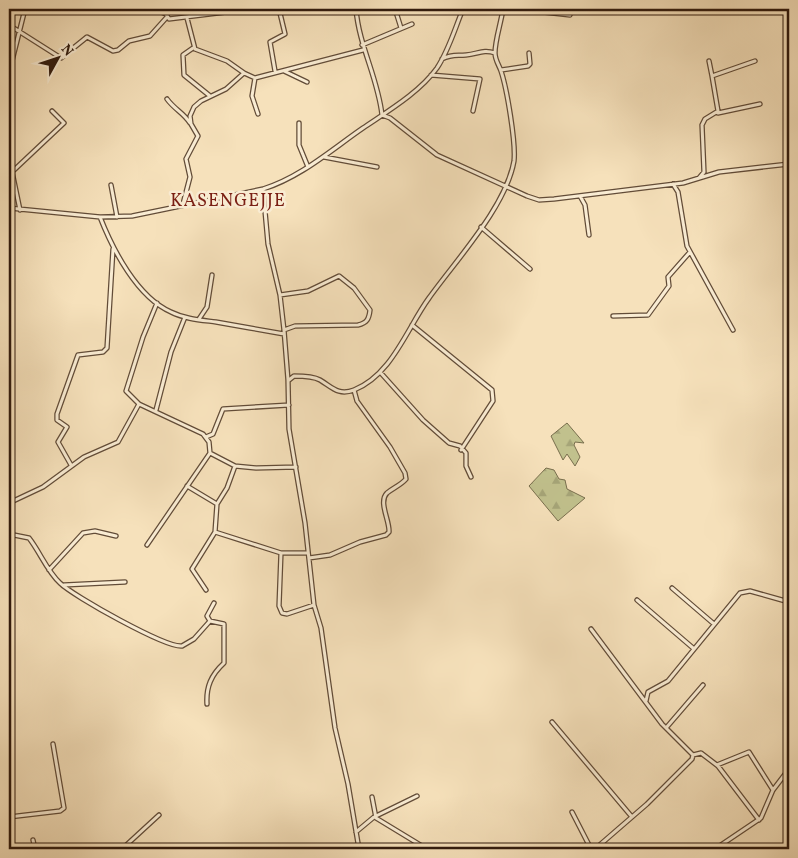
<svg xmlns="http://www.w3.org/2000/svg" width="798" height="858" font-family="Vollkorn,serif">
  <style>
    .forest { fill: url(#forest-firs); stroke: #786e4d }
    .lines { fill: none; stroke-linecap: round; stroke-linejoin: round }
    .minor-casing { stroke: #624c38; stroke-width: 5.5 }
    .minor { stroke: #f9ecd3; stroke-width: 3 }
    .labels { text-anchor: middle; stroke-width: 5; stroke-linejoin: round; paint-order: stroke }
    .quarter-label { font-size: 18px; letter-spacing: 1px; fill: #7a1f14; stroke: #f9ecd3 }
  </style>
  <defs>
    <pattern id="forest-firs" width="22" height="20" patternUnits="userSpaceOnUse" patternTransform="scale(1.25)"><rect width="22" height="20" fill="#c1c18d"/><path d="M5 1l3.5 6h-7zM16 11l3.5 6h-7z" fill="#a6a578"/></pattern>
  </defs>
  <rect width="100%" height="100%" fill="#f6e1bb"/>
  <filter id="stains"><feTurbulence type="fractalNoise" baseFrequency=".004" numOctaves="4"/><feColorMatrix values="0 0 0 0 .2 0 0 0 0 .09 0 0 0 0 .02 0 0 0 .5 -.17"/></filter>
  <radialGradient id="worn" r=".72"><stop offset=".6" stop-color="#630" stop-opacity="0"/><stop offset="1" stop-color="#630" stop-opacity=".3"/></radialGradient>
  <path class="forest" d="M567,423L584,443L575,442L574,445L580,457L575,466L567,454L563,460L551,436Z
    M546,468L554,470L559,479L565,480L567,489L585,498L558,521L529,486Z"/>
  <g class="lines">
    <g class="minor-casing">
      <path id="minor" d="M153,9L166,14
        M171,9L166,14L169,19L251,9
        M356,9C359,46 378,78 382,115L390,118L437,155L527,196L539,200L554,199L683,183L719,172L789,164
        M532,9L534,11L570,15V11
        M396,12L401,28
        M187,18L195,49L227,61L244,73
        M9,25L61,58L87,37L113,51L118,50L129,41L150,36L167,17
        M362,45L412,24
        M193,48L183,55L184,75L210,96
        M442,59C452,54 457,56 466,55C478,54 483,49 495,53
        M709,61L712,76
        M501,70L528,66L530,64L529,53
        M275,71L270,42L285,34L279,9
        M284,71L307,82
        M9,73L25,9
        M431,75L480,79L473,111
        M255,78L252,96L258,114
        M167,99C175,110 183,112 190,123
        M718,113L760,104
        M299,123V145L308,167
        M9,157L20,210
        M324,157L377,167
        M13,171L64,123L52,111
        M699,178L704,172L702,125L705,119L718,111L712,76L755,61
        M673,184L678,192L687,246L733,330
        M111,185L117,217
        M263,189L268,244L280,295L284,330L288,380L289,429L305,523L314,605L321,628L335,728L348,784L359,849
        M580,196L585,205L589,235
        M183,204L190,177L186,159L198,136L191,124L190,116L194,107L201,101L226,89L244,73L255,78L363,50
        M9,208L100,217L132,216L263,189C301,177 331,150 363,128C388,111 420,92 437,68C449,50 455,28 463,9
        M100,217C113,250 137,297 171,312C185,319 201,320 216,322C239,326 261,330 284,334
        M481,227L530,269
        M280,295L308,291L339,276L354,288L370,310C369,319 367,323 358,325L295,326L284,330
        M613,316L648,315L669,286L668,277L690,252
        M199,319L207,307L212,275
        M412,325L492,390L493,401L461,450
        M380,372L423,420L449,443L460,446L466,453V466L471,477
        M289,380L294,376C302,376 313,376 320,380C332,387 338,396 354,390C392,375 407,328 429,298C456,260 506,207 514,161C516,143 507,89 501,71C499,65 495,60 495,53C495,40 501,23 503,9
        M139,404L203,434L209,442L210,453L147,545
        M156,410L171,352L185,317
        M206,437L213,434L223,409L289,405
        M210,453L235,466L256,468L296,467
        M71,465L58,442L67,427L57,420V414L78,355L103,352L107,348L113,249
        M187,486L217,504
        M9,503L43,487L84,457L118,442L139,404L126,391L143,337L157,303
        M215,532L281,553H308
        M9,534L29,538C40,552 47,571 60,583C73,596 166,648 182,646L194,639L210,621L224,624V663C211,675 206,687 207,704
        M281,553L279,606L282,613L287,614L314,605
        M309,558L330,555L360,542L386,535L389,532C390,521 378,502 387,493C393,488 401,485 406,479L405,473L390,447L357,401L354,390
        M49,570L83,533L95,531L116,536
        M64,585L125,582
        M672,588L714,624
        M206,590L192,569L215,532L217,504L227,488L235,466
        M637,600L693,648
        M9,616V619
        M210,621L207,616L214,603
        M591,629L662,724L693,755
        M646,701L648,692L668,681L740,593L750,591L789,602
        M552,722L632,817
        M666,728L703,685
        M717,765L749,752L773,790
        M372,797L376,818L427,849
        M572,812L590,847L594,849
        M9,817L60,811L64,808L53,744
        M356,832L374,817L417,796
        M33,840L35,849
        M122,849L159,815
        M595,849L647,804L692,759L693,755L701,753L718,766L759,820
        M715,849L761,818L773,790L789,769"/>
    </g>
    <use href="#minor" class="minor"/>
  </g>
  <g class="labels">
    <g class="quarter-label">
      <text x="228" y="206">KASENGEJJE</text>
    </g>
  </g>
  <rect width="798" height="858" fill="none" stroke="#f6e1bb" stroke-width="30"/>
  <rect x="10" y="10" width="778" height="838" fill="none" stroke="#301a0d" stroke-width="2.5"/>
  <rect x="15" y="15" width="768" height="828" fill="none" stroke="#301a0d"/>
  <g transform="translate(58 58) rotate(50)" stroke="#f9ecd3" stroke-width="4" paint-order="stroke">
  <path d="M0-4L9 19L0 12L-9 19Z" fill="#301a0d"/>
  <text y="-8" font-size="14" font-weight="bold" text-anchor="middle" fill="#301a0d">N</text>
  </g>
  <rect width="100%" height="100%" filter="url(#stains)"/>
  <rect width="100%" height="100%" fill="url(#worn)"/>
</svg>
